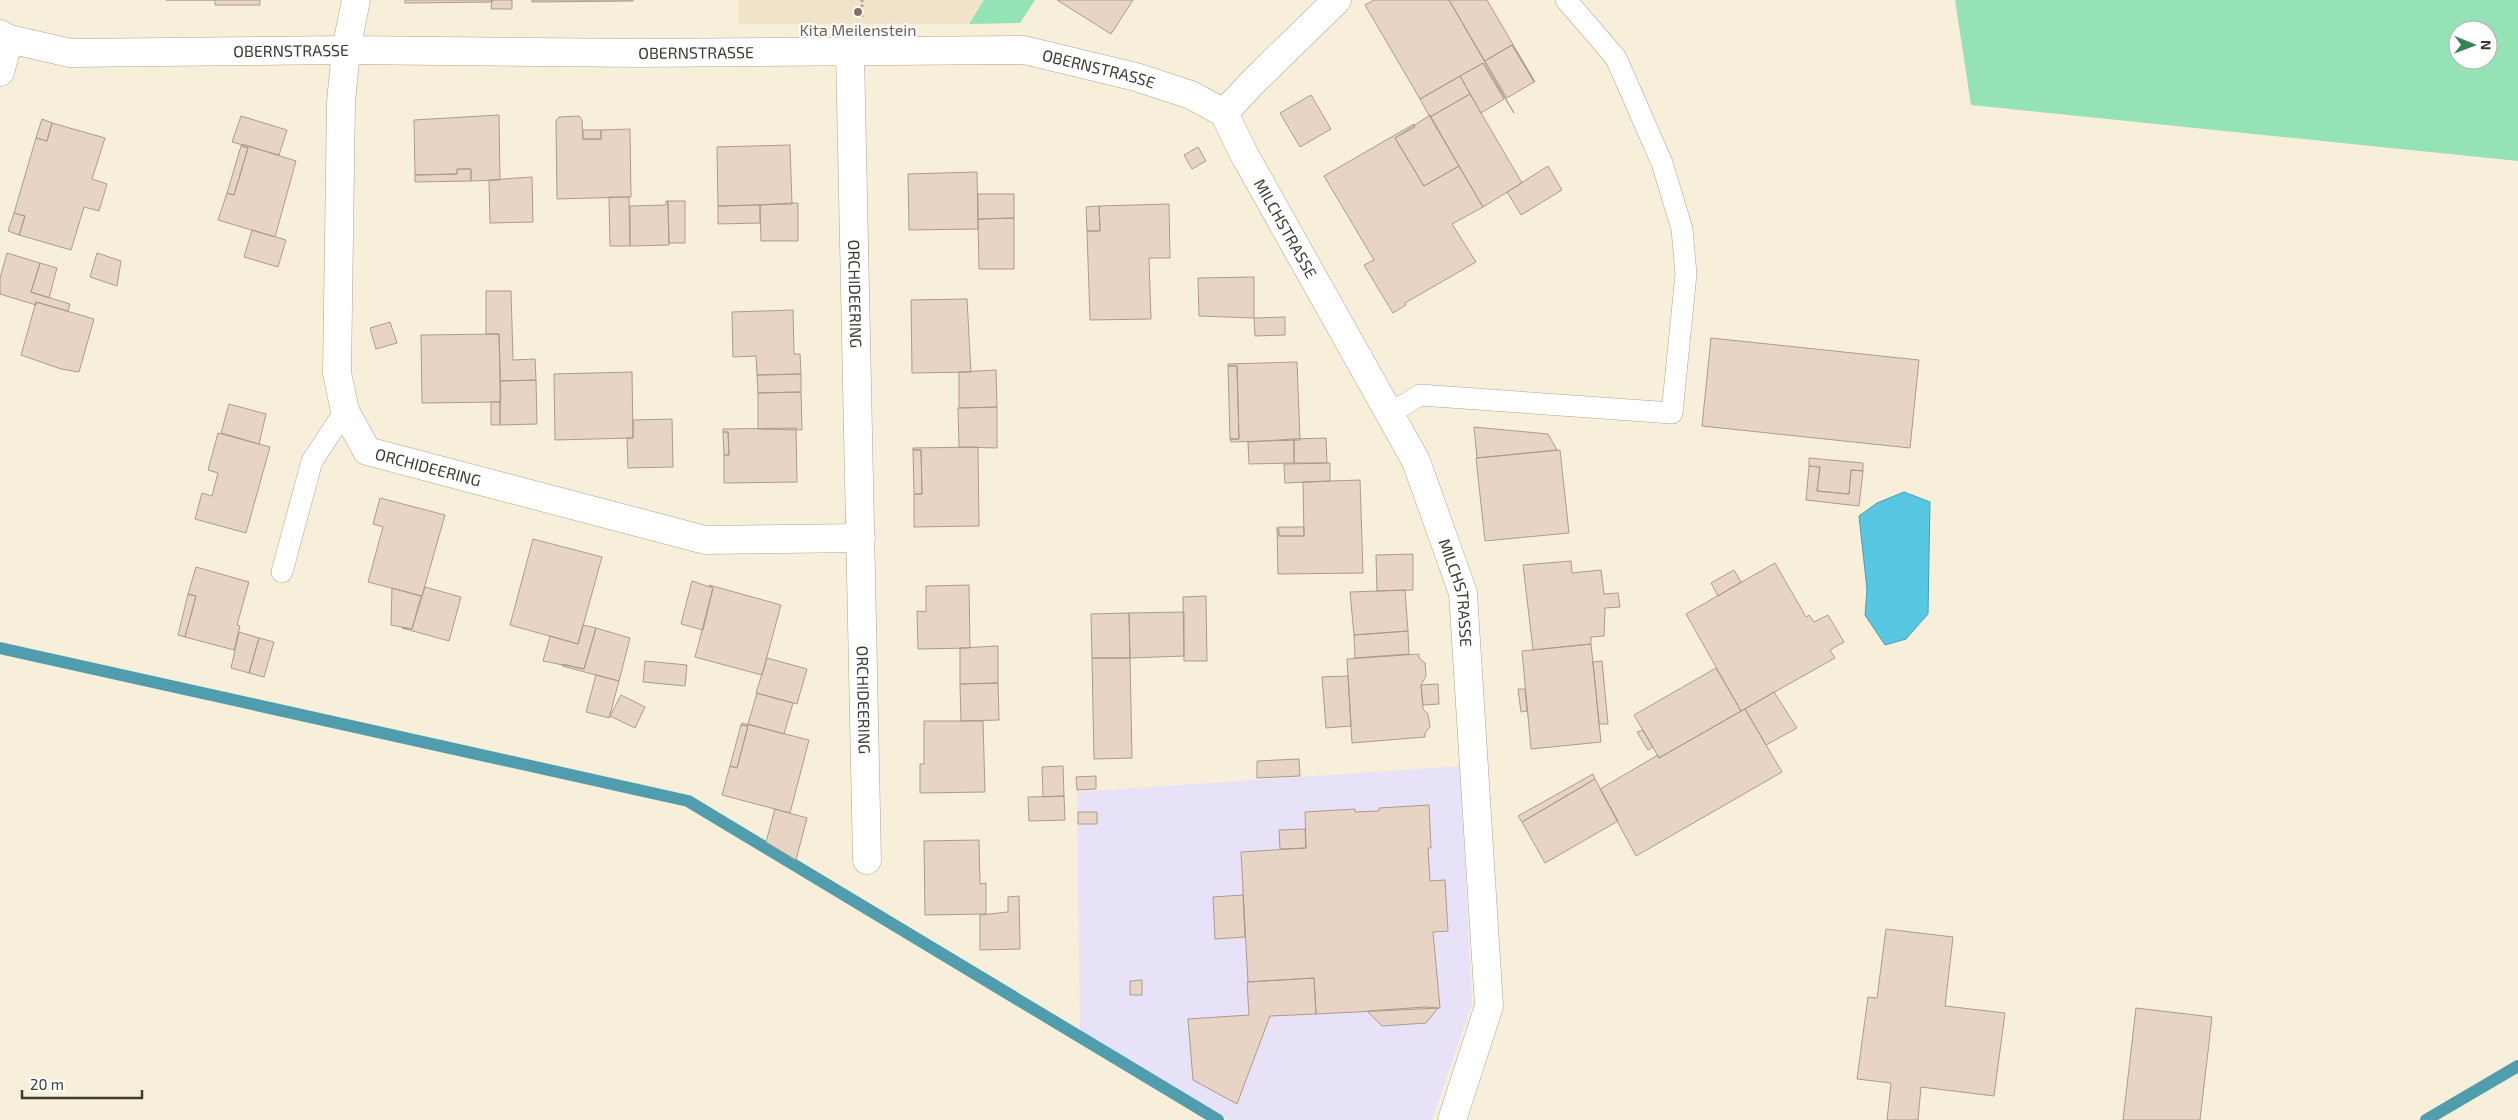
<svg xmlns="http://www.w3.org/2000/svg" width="2518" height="1120" font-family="'Exo 2',sans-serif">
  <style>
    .commercial { fill: #e8e2f8 }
    .built { fill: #f0e3c7 }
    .green { fill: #95e2b7; fill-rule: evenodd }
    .water { fill: #57c7e2; stroke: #4f9dad }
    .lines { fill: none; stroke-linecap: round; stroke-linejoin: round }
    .stream { stroke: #4f9dad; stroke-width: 12 }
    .building { fill: #e7d4c4; stroke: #ac9b8c }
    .service-casing { stroke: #aca38f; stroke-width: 22 }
    .minor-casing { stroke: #aca38f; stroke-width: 29 }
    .path { stroke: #ada696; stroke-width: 3; stroke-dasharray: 2.5 2.5; stroke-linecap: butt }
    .service { stroke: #fff; stroke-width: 21 }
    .minor { stroke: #fff; stroke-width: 28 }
    .education-dot { fill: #8d6e63; stroke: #fff; stroke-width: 2 }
    .labels { text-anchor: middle; stroke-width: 4; stroke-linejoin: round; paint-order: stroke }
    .education-label { font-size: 16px; fill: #785e54; stroke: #fff }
    .street-label { font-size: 16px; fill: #3d3a31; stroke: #fff }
  </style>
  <rect width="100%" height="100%" fill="#f8efda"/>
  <path class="commercial" d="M1460,766L1472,1004L1432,1120H1228L1080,1032L1077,792Z"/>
  <path class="built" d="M738,0H984L969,24H739Z"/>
  <path class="green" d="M984,0H1035L1020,23L969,24Z
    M1955,0H2518V161L1971,105ZM2458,30H2488V60H2458Z"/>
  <path class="water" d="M1904,492L1930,502L1928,614L1906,639L1885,645L1865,615L1867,589L1859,516L1877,503Z"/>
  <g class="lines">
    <path class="stream" d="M0,648L688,801L1218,1120
      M2426,1120L2518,1066"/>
  </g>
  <path class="building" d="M166,0H260V5H215V0Z
    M405,0H492V2L405,3Z
    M492,0H512V9H491Z
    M532,0H633V1L532,2Z
    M1057,0H1133L1111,34Z
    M1374,0H1449L1514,113L1483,63L1420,99L1365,5Z
    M1449,0H1487L1535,82L1512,45L1485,61Z
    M1512,45L1534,82L1507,98L1485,61Z
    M1483,63L1504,99L1481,113L1460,76Z
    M1460,76L1470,94L1430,117L1420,99Z
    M1470,94L1522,183L1483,207L1430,117Z
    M1311,95L1331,129L1300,147L1280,113Z
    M499,115L500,180L471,181V169H457V174L415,175L414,120Z
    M1430,115L1459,166L1424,186L1395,138Z
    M241,116L287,130L279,155L232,142Z
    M579,116L582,120L583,139H601V130L630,129L631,197L557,199L556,121L559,117Z
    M42,119L52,123L47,141L36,138Z
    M52,123L105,138L92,179L107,184L99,211L84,207L71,250L19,235L25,216L14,213L36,138L47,141Z
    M1414,124L1415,127L1395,138L1424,186L1459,166L1483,207L1452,224L1476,262L1405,303L1406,305L1393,313L1364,265L1374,260L1324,176Z
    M583,130H601V139H583Z
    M242,144L296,161L275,237L218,220L227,193L234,195L248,148L241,146Z
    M790,145L792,204L718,206L717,147Z
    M241,146L248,148L234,195L227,193Z
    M1198,147L1206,161L1192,169L1184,155Z
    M1548,166L1562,190L1521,215L1507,192Z
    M457,169H471V181L415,182V175L457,174Z
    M977,172L978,229L909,230L908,174Z
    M532,177L533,222L490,223L489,180Z
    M978,194H1014V218L978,219Z
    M609,197H629L630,246H610Z
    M666,201H668L669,245L630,246V206L666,205Z
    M668,201H685V243H669Z
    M791,203H798V241H761L760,205Z
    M1169,204L1170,258H1149L1151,319L1090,320L1087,231H1100L1099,206Z
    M760,205V223L718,224V206Z
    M1099,206L1100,231H1087L1086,207Z
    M14,213L25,216L19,235L8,231Z
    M1014,218V269H979L978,219Z
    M252,230L286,240L278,267L244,257Z
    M7,253L40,263L31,292L70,304L68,311L36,302V305L0,294V278Z
    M97,253L121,261L117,286L90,277Z
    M40,263L57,268L49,298L31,292Z
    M1254,277V318L1199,316L1198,278Z
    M486,291H511L513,360L535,359L536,380L500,381L499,334H486Z
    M967,299L971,372L912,373L911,300Z
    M36,302L94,319L79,372L61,369L21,355Z
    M793,310L794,354H800L801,374L757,375L756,356L733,357L732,312Z
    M1285,317V335L1255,336L1254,318Z
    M390,322L397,343L376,349L370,328Z
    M499,334L501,402L422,403L421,335Z
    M1711,338L1919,360L1910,448L1702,426Z
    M1297,362L1300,440L1231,442L1230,439H1239L1237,366H1228V364Z
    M1228,366H1237L1239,439H1230Z
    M996,370L997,407L959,408V372Z
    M632,372L633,438L555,440L554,374Z
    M801,374V392L758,393L757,375Z
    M536,380L537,424L500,425V381Z
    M801,392L802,430L758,429V393Z
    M491,402H500V425H491Z
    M229,404L266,414L259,444L221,433Z
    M997,407V448L959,447L958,408Z
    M672,419L673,467L628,468L627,438H633V420Z
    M1474,427L1548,434L1557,450L1477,458Z
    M796,428L797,482L724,483V455H729L728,432H723V429Z
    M723,432H728L729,455H724Z
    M218,433L270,447L246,533L195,519L202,493L212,496L218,473L208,470Z
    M1326,438L1327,463H1294V439Z
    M1294,439V463L1249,464L1248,442Z
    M978,447L979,526L914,527V494H922L921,450H913V448Z
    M913,450H921L922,494H914Z
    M1560,450L1569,533L1485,541L1476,458Z
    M1809,458L1863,463V471L1851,470L1849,494L1817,491L1820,467L1809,466Z
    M1330,463V481L1285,483L1284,464Z
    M1809,466L1820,467L1817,491L1849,494L1851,470L1863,471L1859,506L1806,500Z
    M1360,480L1363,573L1278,574L1277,527L1279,536H1304L1303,482Z
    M380,498L445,515L422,596L368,582L383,527L373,524Z
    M1279,527H1304V536H1279Z
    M533,539L602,557L578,644L510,625Z
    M1413,554V590L1377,591L1376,555Z
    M1571,561L1572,573L1601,570L1604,594L1618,593L1620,607L1605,608L1604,636L1591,637V644L1533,650L1523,565Z
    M1775,563L1806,617L1809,615L1814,622L1828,615L1844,642L1830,650L1835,658L1741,711L1686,614Z
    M196,567L249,582L237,625L240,626L234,650L185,637L196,596L188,594Z
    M1734,570L1741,582L1718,596L1711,583Z
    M692,581L713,588L703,630L681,624Z
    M709,585L781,605L762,675L695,657L713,588Z
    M969,585L970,648L918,649L917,611L926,612V586Z
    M425,587L461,597L449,641L402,628L412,629Z
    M392,588L421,596L412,629L391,625Z
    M1405,590L1408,631L1354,635L1350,592Z
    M188,594L196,596L185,637L178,635Z
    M1206,596L1207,661H1184L1183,597Z
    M1184,612V656L1130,658L1129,613Z
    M1129,613L1130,658H1092L1091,614Z
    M583,625L596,628L584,669L543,661L550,636L578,644Z
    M596,628L630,638L619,681L562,666L563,664L584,669Z
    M1408,631L1409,654L1355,658L1354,635Z
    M239,632L259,638L249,673L231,668Z
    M259,638L274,642L264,677L249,673Z
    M1591,644L1601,742L1531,749L1522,651Z
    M998,646V683L960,684V648Z
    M1419,654V658L1425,663L1426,676L1421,685L1423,709L1428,714L1430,727L1425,733V737L1352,743L1347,659Z
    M767,658L807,669L797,704L756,693Z
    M1092,658H1130L1132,758L1094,759Z
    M645,661L687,665L685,686L643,682Z
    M1602,661L1608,724H1599L1593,662Z
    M1716,668L1741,711L1659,758L1634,715Z
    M596,675L619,681L609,718L586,712Z
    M1348,676L1351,726L1326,728L1322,677Z
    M998,683L999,720L961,721L960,684Z
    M1438,684L1439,704L1423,705L1421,685Z
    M1518,689H1525L1527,711L1521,712Z
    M1774,692L1797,728L1766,745L1745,709Z
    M757,693L793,703L784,734L748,724Z
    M621,695L645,707L635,728L610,716Z
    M1745,709L1782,772L1636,856L1600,789L1658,755L1659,758Z
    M924,721H983L985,792L920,793V764H924Z
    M742,723L809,740L790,813L722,795L730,766L737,768L748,726L741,725Z
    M741,725L748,726L737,768L730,766Z
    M1643,730L1653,747L1648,750L1637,732Z
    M1299,759L1300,776L1257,778V761Z
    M1063,766L1064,796L1043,797L1042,767Z
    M1593,774L1595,779L1522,822L1518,816Z
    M1096,776V789L1077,790L1076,777Z
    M1595,779L1618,821L1545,863L1522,822Z
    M1064,796L1065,820L1029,821L1028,797Z
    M1429,805L1431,848H1428L1430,881L1445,880L1448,931L1433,932L1440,1008L1316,1014L1314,978L1248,982L1241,852L1306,848L1305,812L1355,809V812L1379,811V808Z
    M775,809L807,818L796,860L766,842Z
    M1078,812H1097V824H1078Z
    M1305,829L1306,848L1280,849L1279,830Z
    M979,840L980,884L986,883V914L925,915L924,841Z
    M1243,895L1245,937L1215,939L1213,897Z
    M1019,896L1020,949L980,950V915L1008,912V897Z
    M1886,929L1953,937L1945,1006L2005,1013L1994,1096L1921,1087L1918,1120H1887L1891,1083L1857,1079L1868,997L1877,998Z
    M1314,978L1316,1014L1270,1016L1237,1104L1193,1080L1188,1019L1249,1015L1247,982Z
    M1142,980V995H1130V981Z
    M1425,1007L1438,1008L1426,1023L1382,1026L1367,1011Z
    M2136,1008L2212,1017L2200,1120H2123Z"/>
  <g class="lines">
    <g class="service-casing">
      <path id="service" d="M1391,413L1420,395L1672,413L1686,274L1682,229L1662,163L1616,58L1566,0
        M282,572L312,461L345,411"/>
    </g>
    <g class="minor-casing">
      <g id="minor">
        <path id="s1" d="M356,0L346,50L341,102L337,373L345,411L367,451L705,540L861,538"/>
        <path id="s2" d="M0,34L9,39L70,53L346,50L640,53L1024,50L1136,77L1191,95L1224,113"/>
        <path id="s3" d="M850,52L867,860"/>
        <path d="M0,72L9,39"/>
        <path id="s4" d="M1224,113L1244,154L1416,461L1463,593L1489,1006L1452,1120"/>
        <path d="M1224,113L1254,81L1337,0"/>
      </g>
    </g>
    <path class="path" d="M862,17V0"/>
    <use href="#service" class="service"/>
    <use href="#minor" class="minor"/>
  </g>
  <circle class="education-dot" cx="858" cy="12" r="5"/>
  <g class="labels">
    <g class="education-label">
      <text x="858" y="36">Kita Meilenstein</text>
    </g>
    <g class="street-label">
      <text dy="6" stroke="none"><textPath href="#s2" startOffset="294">OBERNSTRASSE</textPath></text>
      <text dy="6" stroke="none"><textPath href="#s2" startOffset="699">OBERNSTRASSE</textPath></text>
      <text dy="6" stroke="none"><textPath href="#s2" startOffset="1104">OBERNSTRASSE</textPath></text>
      <text dy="6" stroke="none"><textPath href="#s4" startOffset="131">MILCHSTRASSE</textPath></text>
      <text dy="6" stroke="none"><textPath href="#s3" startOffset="242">ORCHIDEERING</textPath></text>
      <text dy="6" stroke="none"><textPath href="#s1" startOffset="522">ORCHIDEERING</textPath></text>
      <text dy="6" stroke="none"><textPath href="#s4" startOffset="536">MILCHSTRASSE</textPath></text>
      <text dy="6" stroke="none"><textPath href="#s3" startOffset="648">ORCHIDEERING</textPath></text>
    </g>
  </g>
  <g transform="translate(2473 45) rotate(91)"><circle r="24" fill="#ffffff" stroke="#b1b0ad"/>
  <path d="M0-4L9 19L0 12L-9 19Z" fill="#358453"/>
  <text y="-8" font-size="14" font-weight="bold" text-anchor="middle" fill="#3d3a31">N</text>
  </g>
  <path d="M22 1090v8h120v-8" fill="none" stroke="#3d3a31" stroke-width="2.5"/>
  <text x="30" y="1090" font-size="15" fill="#3d3a31" stroke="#ffffff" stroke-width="4" paint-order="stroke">20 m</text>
</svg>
